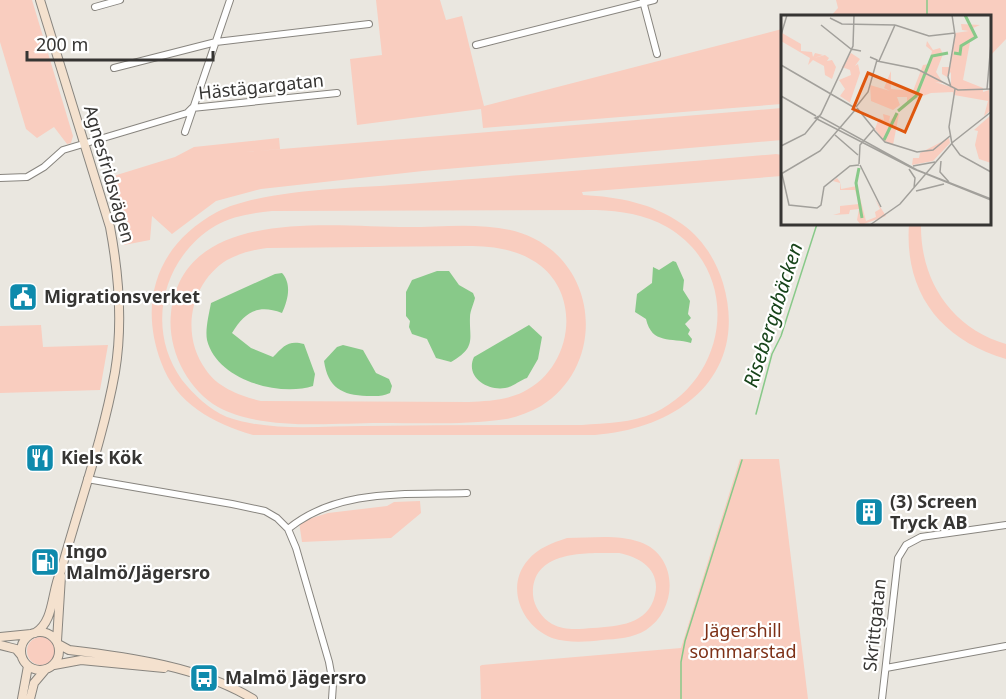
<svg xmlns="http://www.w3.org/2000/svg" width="1006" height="699" font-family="'Noto Sans',sans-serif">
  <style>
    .green { fill: #f9cdbf; fill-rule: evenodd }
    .water { fill: #88c989 }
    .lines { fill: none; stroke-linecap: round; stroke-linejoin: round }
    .stream { stroke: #88c989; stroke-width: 1.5 }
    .street-casing { stroke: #88857f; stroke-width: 8 }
    .secondary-casing { stroke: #88857f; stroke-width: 10 }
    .street { stroke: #fff; stroke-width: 6 }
    .secondary { stroke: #f4e1ce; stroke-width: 8 }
    .labels { text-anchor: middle; stroke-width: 4.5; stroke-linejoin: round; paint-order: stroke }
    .street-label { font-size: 18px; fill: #363533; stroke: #fff }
    .poi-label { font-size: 18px; font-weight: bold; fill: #363533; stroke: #fff; text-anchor: start }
    .park-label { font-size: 18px; fill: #7d3016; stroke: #fff }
    .water-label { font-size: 20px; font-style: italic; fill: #17441a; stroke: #fff }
    .inset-river { fill: none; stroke: #88c989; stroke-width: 3 }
    .inset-road { fill: none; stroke: #a2a09b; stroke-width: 1.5 }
    .view { fill: #df570e; fill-opacity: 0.15; stroke: #df570e; stroke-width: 3 }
    .inset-edge { fill: none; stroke: #363533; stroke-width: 3 }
  </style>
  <rect width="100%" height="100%" fill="#eae7e0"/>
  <path class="green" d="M0,0H32L73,136L71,143L67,144L54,127L37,138L26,129L0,42Z
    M376,0H440L446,20L462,16L484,106L782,29V104L483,128L481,109L357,125L350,59L382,55Z
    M836,0H1006V39L990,56V16H831L838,8Z
    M782,108V140L423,171L261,189L216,201L172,234L152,216L150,240L124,245L107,178L175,157L194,147L279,138L280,149L246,152Z
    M776,154L782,155V176L582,192L583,195C619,197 652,203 682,224C702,238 716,260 723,283C750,375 679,429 595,435H253C213,423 176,404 161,362C138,300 158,244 217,212C261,189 358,188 409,184C532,174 654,165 776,154ZM596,210C621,211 644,214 667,227C742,271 730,377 654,413C632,423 606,423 582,425C509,425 436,425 363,426C320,426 269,432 227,417C210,410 193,394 182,380C145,329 162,258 215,226C232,216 253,213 272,211Z
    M909,224H921C920,280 951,328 1006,344V359C941,340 904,293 909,224Z
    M408,227C447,227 496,220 533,238C600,271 604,367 541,406C530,412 518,417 506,419C465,425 421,423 380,423C331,423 262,431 218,407C187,389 167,349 171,313C183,205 331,227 408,227ZM467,246C493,246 519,249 541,266C583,300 570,370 523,392C507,400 487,401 469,402L261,401C241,396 218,388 206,370C180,335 190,283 227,260C240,253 253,250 267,248Z
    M41,325L43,347L108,345L100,390L0,393V326Z
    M740,459H779L808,699H481L480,666L482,665L681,648Z
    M420,501L421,513L391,538L302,542L299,522L328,513L387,506L394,502Z
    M567,538C591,538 617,534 640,542C679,556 678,609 646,630C633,638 617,639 602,640C586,642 567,643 552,638C521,626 505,586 528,560C538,548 552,543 567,538ZM619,553C640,557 661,570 655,595C648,625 618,626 593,628C579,629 565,631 552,624C542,618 534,607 533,595C531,549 588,553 619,553Z
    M27 651a14 14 0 1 1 28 0a14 14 0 1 1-28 0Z"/>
  <path class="water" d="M673,261L676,262L684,280L683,290L690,301L688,314L691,318L685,324L690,330L688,334L692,339L691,343C671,337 652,345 646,319L635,312L637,294L652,283L653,267L659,270Z
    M437,271H449L459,285L473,293L475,298C474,303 470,311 470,317C469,339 477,347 451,362L436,358L427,339L412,334L409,327L410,321L406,316V292L412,280Z
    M282,273C292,284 288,300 282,313C258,304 245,312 232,333L251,348L273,357C284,346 288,340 304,344L315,374L313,386C279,397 217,380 207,340C205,329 209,314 211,303L275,274Z
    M529,325L542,337L538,359L527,378C520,380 513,387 505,388C486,391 465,376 474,357Z
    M343,345L363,350L376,373L389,379L392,386L390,393C382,397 375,396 367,396C342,395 328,388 324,361L337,347Z"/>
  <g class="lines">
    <path class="stream" d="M927,0V16
      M756,414L772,354L781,336L817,224
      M681,699V662L685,641L742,460"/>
    <g class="street-casing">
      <path id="street" d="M643,1L657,54
        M95,7L120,0
        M476,45L654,0
        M114,68L216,42L369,24
        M185,132L230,0
        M0,178L27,177L44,167L63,150L187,113L192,108L337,93
        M87,479L232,504L265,511L277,518L288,529L296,548L329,662L333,684L332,699
        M288,529C338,488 405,495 467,493
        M886,668L1006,646
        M882,699L898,558L906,545L921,537L1006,525"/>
    </g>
    <g class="secondary-casing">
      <path id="secondary" d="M21 651a19 19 0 1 1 38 0a19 19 0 1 1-38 0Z
        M35,633C55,621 51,591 61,571C79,505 103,439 115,372C123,324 119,275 110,227L40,0
        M0,637L31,634
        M57,641L61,576
        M58,644L69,650C129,657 201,667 253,699
        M0,645L16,649L21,655
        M54,665L81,660L164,668
        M22,699L28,666
        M30,699L34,683L45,670"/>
    </g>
    <use href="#street" class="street"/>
    <use href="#secondary" class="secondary"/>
  </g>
  <defs>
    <g id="civic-square" transform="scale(1.5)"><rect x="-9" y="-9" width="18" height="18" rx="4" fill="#0e8aac" stroke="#fff"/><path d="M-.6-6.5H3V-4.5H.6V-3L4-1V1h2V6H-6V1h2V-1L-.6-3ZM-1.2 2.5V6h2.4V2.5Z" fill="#fff"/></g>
    <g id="restaurant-square" transform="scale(1.5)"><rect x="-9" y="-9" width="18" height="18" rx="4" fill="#0e8aac" stroke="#fff"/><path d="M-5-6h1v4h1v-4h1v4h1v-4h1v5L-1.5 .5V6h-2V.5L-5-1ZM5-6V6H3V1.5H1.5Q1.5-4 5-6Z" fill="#fff"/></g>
    <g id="building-square" transform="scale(1.5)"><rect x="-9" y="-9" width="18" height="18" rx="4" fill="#0e8aac" stroke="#fff"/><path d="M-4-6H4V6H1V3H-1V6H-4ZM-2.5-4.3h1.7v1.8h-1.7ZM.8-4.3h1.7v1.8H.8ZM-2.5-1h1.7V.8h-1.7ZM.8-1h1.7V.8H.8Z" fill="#fff"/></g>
    <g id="fuel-square" transform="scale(1.5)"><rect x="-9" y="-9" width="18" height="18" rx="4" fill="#0e8aac" stroke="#fff"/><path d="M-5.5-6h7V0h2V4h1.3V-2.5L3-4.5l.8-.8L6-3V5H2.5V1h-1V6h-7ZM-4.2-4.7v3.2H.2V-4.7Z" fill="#fff"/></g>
    <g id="bus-square" transform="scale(1.5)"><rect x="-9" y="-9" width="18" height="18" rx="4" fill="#0e8aac" stroke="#fff"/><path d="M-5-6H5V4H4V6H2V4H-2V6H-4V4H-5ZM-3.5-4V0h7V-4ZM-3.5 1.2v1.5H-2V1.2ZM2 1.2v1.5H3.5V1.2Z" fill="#fff"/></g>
  </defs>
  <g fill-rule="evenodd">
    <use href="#civic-square" x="23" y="297"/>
    <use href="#restaurant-square" x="40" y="458"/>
    <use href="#building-square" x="869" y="512"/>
    <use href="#fuel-square" x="45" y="562"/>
    <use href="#bus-square" x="204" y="678"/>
  </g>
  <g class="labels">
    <g class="street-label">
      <text transform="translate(261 87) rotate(-6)" y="6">Hästägargatan</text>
      <text transform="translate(109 174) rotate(74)" y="6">Agnesfridsvägen</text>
      <text transform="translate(875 625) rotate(-84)" y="6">Skrittgatan</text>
    </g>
    <g class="poi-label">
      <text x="44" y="303">Migrationsverket</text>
      <text x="61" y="464">Kiels Kök</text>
      <text x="890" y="508">(3) Screen<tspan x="890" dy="21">Tryck AB</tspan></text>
      <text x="66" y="558">Ingo<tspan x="66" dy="21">Malmö/Jägersro</tspan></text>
      <text x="225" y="684">Malmö Jägersro</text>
    </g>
    <g class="park-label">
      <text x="743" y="637">Jägershill<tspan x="743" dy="21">sommarstad</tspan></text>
    </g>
    <g class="water-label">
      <text transform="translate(773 315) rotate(-72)" y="7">Risebergabäcken</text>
    </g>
  </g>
  <g transform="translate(781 15)">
    <rect width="210" height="210" fill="#eae7e0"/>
    <path d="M180,9L199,10L192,13L195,23L189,27L182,65L202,73V77L208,75L210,95L203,101L207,86L173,80L172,77L150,78L126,87V82H116L119,90L112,95L90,86L89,70L109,76L103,73L110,56V74L132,76L142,50L148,49L151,36L145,31L146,26L152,35L159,33L162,39L155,57L162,68L154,67L170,72V57L166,62L161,59V52H169L174,18L188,16L181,15ZM1,18L20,29V36L31,37L32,42L34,38L42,40L33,43L44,40L48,43L46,46L51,45L55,52L51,64L44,60L43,51L32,45L27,50L29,43L0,26ZM70,38L79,44L74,51L77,49L79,58L69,87L71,89L59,81L64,74L58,65L70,60L69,55L61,52ZM116,98L118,99L112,130L103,126L94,114L98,103L103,105L102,99L109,101L108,107ZM210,100V148L198,144L194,130L197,116L193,115ZM168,123L169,128L152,146L131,150L132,143H138L139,138ZM56,163L59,167L60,174L76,171L85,206L95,202L94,197L99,194L94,184L105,201L80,210L76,205L78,194L69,195L68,199L52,200L59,198V191L78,189L74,175H59V168L52,166Z" fill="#f9cdbf"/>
    <path class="inset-river" d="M173,38L179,39L180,31L195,22L184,0M117,96L135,81L151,41L167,38M103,125L116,98M78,153L75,168L81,203"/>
    <path class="inset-road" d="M49,3L61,9L114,10M40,10L70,34L80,36M114,10L148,21L174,18M0,20L6,0M96,46L136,54L177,75L210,74M98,46L114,10M0,50L74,93M170,72L167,62L174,20L171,0M174,74L168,112L171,129L179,140L210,157M206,74L210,28M0,81L35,101M75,92L87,77L96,45L89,42M76,93L93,114L79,130L78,149M93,115L104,127L136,137L152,135L169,121M54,120L77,140M0,131L24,119L40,99L72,31L73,0M160,146L159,157L168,167M79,150L100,192M132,151L154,147M128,154L134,163L133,173M0,159L39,136L75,94M1,159L8,190L36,193L40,190L43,172L69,151L78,150M135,176L163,169M210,184L136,155L38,101L34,103L133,154L210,185M89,210L119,189L172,127L210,97"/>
    <path class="view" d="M87,58L140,80L124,117L72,94Z"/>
    <rect width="210" height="210" class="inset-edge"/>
  </g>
  <path d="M27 51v9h186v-9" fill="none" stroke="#363533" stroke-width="3"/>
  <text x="36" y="51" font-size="18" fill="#363533" stroke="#ffffff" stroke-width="4.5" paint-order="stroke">200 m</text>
</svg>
